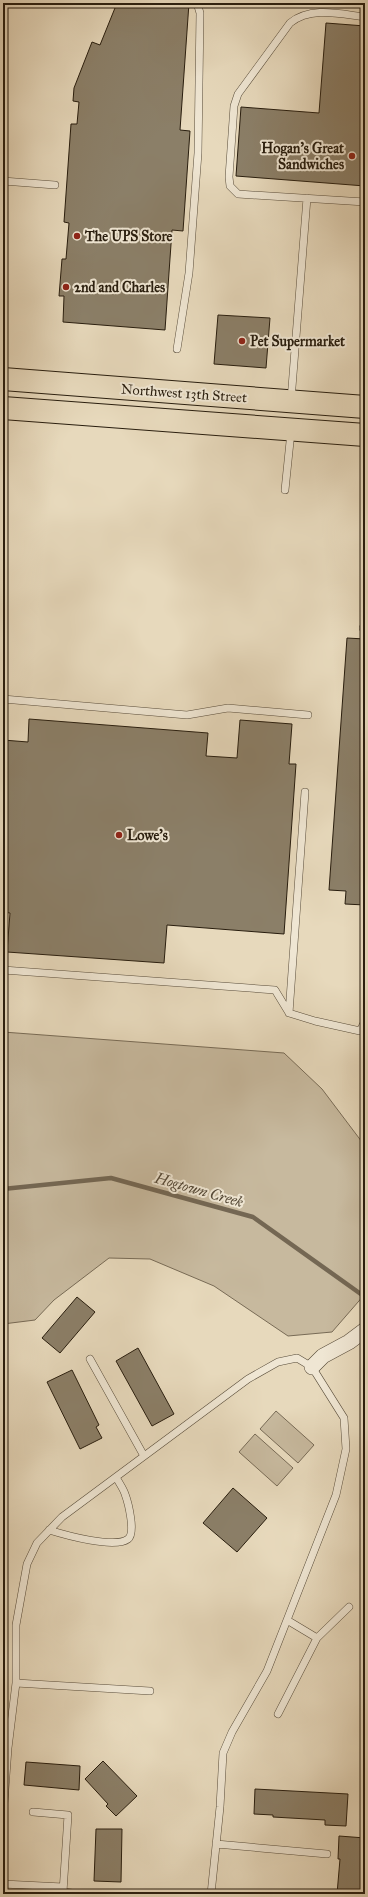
<svg xmlns="http://www.w3.org/2000/svg" width="368" height="1897" font-family="'IM FELL Great Primer',serif">
  <style>
    .green { fill: #c7b99e; stroke: #786b56 }
    .lines { fill: none; stroke-linecap: round; stroke-linejoin: round }
    .stream { stroke: #746753; stroke-width: 4.5 }
    .building { fill: #8b7f68; stroke: #281d0e }
    .lane-casing { stroke: #584c3a; stroke-width: 8 }
    .street-casing { stroke: #584c3a; stroke-width: 16 }
    .primary-casing { stroke: #281d0e; stroke-width: 24 }
    .lane { stroke: #efe6d3; stroke-width: 7 }
    .street { stroke: #efe6d3; stroke-width: 15 }
    .primary { stroke: #e7d9bc; stroke-width: 22 }
    .poi-dot { fill: #8f2418; stroke: #efe6d3; stroke-width: 1.5 }
    .labels { text-anchor: middle; stroke-width: 4; stroke-linejoin: round; paint-order: stroke }
    .poi-label { font-size: 14px; font-weight: bold; fill: #281d0e; stroke: #efe6d3; text-anchor: start }
    .street-label { font-size: 14px; fill: #281d0e; stroke: #efe6d3 }
    .water-label { font-size: 15px; font-style: italic; fill: #544836; stroke: #efe6d3 }
  </style>
  <rect width="100%" height="100%" fill="#e7d9bc"/>
  <filter id="stains"><feTurbulence type="fractalNoise" baseFrequency=".005" numOctaves="4"/><feColorMatrix values="0 0 0 0 .2 0 0 0 0 .09 0 0 0 0 .02 0 0 0 .5 -.17"/></filter>
  <radialGradient id="worn" r=".72"><stop offset=".6" stop-color="#630" stop-opacity="0"/><stop offset="1" stop-color="#630" stop-opacity=".3"/></radialGradient>
  <path class="green" d="M3,1032L284,1053L322,1089L365,1146V1294L332,1332L288,1336L214,1286L150,1259L109,1258L54,1300L35,1320L3,1324Z
    M276,1411L314,1445L298,1463L260,1429Z
    M255,1434L293,1468L277,1486L239,1452Z"/>
  <g class="lines">
    <path class="stream" d="M3,1189L111,1178L253,1217L365,1297"/>
  </g>
  <path class="building" d="M117,3H189L180,130L190,131L183,231L172,230L165,330L63,322L64,296H59L62,259H66L69,223L64,222L71,124H77L79,102L73,101L74,88L92,42L100,45Z
    M326,23L365,26V186L236,176L241,107L319,113Z
    M218,315L270,318L266,368L214,364Z
    M347,638L365,639V905L345,904L346,891L329,890Z
    M29,719L208,733L206,756L237,758L240,720L292,724L289,764H296L284,934L167,925L164,963L7,952L10,913L3,912V740L28,742Z
    M77,1297L95,1312L60,1353L42,1338Z
    M138,1348L174,1414L152,1426L116,1361Z
    M72,1370L99,1425L96,1427L102,1438L80,1449L47,1382Z
    M233,1488L267,1518L237,1552L203,1523Z
    M103,1761L137,1796L116,1816L106,1806L108,1804L85,1779Z
    M26,1762L80,1766L79,1790L24,1785Z
    M255,1789L348,1794L346,1826L325,1825V1820L273,1817V1815L254,1814Z
    M96,1829H122L121,1882L94,1881Z
    M339,1836L365,1838L362,1894H337L340,1859H338Z"/>
  <g class="lines">
    <g class="lane-casing">
      <path id="lane" d="M365,17C340,14 311,6 290,23L238,94L234,106L229,177L230,186L238,194L365,202
        M3,181L55,185
        M177,349L189,273L198,153L200,13L197,3
        M291,400L307,198
        M285,490L291,432
        M363,628H365
        M3,699L187,715L228,708L308,715
        M3,970L275,990L289,1013L315,1021L360,1031L365,1021
        M289,1013L305,792
        M90,1359L144,1456
        M49,1530C65,1535 115,1549 128,1539C136,1533 128,1502 125,1494C123,1488 119,1483 116,1477
        M317,1638L349,1607
        M16,1683L150,1691
        M278,1714L317,1638L287,1620
        M33,1812L68,1815L63,1892L81,1894
        M3,1817L8,1748L16,1683V1625L27,1564L37,1543L62,1517L248,1379L278,1362L297,1358L312,1367L344,1418L346,1449L336,1495L267,1671L232,1732L223,1753L220,1807L211,1894
        M216,1844L327,1854
        M3,1884L63,1887"/>
    </g>
    <g class="street-casing">
      <path id="street" d="M312,1367L323,1356L349,1342L365,1330"/>
    </g>
    <g class="primary-casing">
      <path id="primary" d="M3,379L365,407
        M3,408L365,435"/>
    </g>
    <use href="#lane" class="lane"/>
    <use href="#street" class="street"/>
    <use href="#primary" class="primary"/>
  </g>
  <g class="poi-dot">
    <circle cx="352" cy="156" r="4"/>
    <circle cx="77" cy="236" r="4"/>
    <circle cx="66" cy="287" r="4"/>
    <circle cx="242" cy="341" r="4"/>
    <circle cx="119" cy="835" r="4"/>
  </g>
  <g class="labels">
    <g class="poi-label">
      <text x="344" y="153" text-anchor="end">Hogan's Great<tspan x="344" dy="16">Sandwiches</tspan></text>
      <text x="85" y="241">The UPS Store</text>
      <text x="74" y="292">2nd and Charles</text>
      <text x="250" y="346">Pet Supermarket</text>
      <text x="127" y="840">Lowe's</text>
    </g>
    <g class="street-label">
      <text transform="translate(184 393) rotate(4)" y="5">Northwest 13th Street</text>
    </g>
    <g class="water-label">
      <text transform="translate(199 1190) rotate(16)" y="5">Hogtown Creek</text>
    </g>
  </g>
  <rect width="368" height="1897" fill="none" stroke="#e7d9bc" stroke-width="16"/>
  <rect x="4" y="4" width="360" height="1889" fill="none" stroke="#281d0e" stroke-width="2"/>
  <rect x="8" y="8" width="352" height="1881" fill="none" stroke="#281d0e"/>
  <rect width="100%" height="100%" filter="url(#stains)"/>
  <rect width="100%" height="100%" fill="url(#worn)"/>
</svg>
